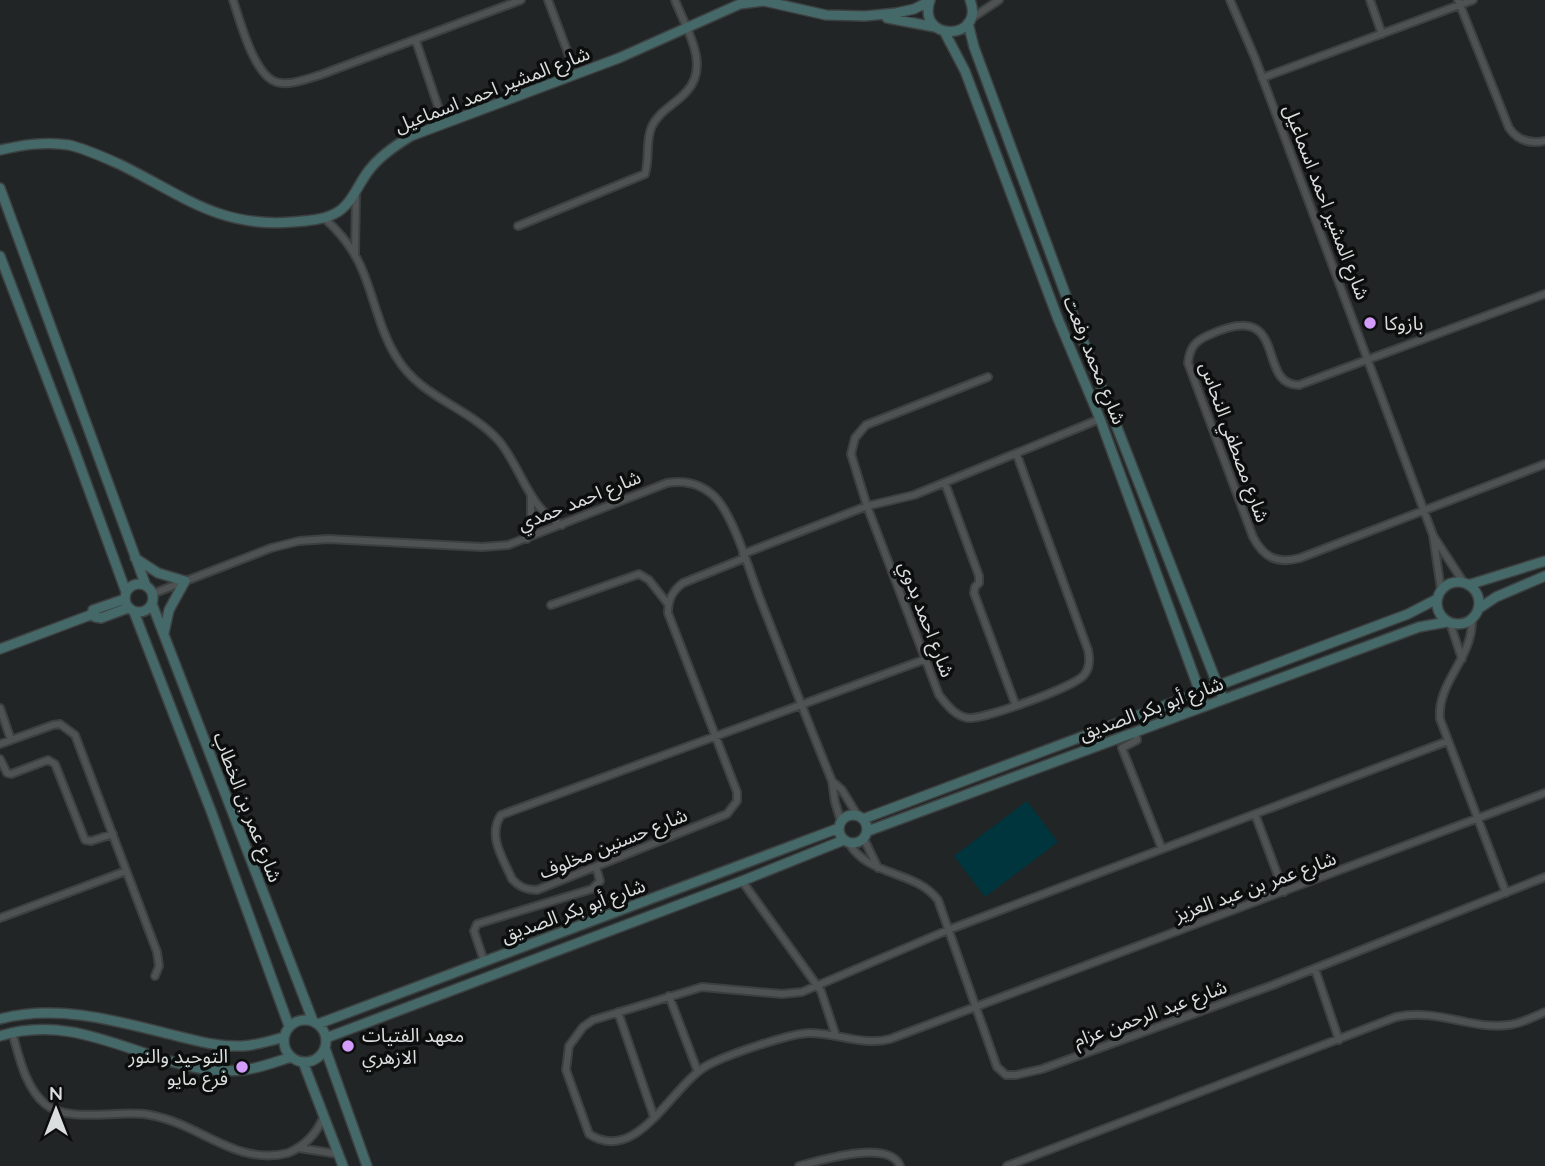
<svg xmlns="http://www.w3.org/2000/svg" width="1545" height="1166" font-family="Quicksand,'Noto Sans Arabic',sans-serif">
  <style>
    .green { fill: #00353d }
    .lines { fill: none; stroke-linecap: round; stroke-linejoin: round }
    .street-casing { stroke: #3d4041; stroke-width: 10 }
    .secondary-casing { stroke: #3d4041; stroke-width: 12 }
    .street { stroke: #4e5253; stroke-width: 6 }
    .secondary { stroke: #456968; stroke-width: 9 }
    .poi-dot { fill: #d49cfb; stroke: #0c0e0e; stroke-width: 2.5 }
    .labels { text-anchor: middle; stroke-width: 7; stroke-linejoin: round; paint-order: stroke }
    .street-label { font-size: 19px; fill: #dbdede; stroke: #0c0e0e }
    .poi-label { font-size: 19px; fill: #dbdede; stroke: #0c0e0e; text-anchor: start }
  </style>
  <rect width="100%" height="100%" fill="#212525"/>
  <path class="green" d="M1027,801L1058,842L985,897L954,856Z"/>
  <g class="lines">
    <g class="street-casing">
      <path id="street" d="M233,0C240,21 254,75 276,82C290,86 306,79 320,75L521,0
        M548,0L571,61
        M1230,0L1255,58L1433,535L1441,590
        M1370,0L1382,34
        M1458,0L1509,128C1518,141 1530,144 1545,141
        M972,18L999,0
        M416,41L444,124
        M1262,78L1473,0
        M324,218C341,233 356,253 364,274C375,302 381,333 397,358C421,398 469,407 499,441C521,467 529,510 562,525
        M518,226L645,174C650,158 645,141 652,126C660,110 676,104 687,91C711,65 685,27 675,0
        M355,255L356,192
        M1545,294L1299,385C1255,386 1291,297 1209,335C1195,341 1190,347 1188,363L1253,537C1264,558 1277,564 1300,558L1545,464
        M988,377L866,425L855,438L851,454L867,506L939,695C947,705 955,716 968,718C982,720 1075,687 1084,675C1090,668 1090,659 1088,650L1017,455
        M945,483L979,576V583L975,587L974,593L1016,706
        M1434,537L1464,583
        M527,539L531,524V496
        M743,554L867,506L914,495L1100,419
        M745,558L683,583C672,591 668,600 668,613L737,792V801L727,814L537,890C526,890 519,887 512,879C503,858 487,836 501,815L926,659
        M152,594L271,548L299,541L328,539L482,547L508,545L667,483C685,480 702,484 716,498C734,518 749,569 759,596C783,658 807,720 832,781L835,802L841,822
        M551,605L639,574L649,580L668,604
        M1472,619C1473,659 1437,681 1440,719L1506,893
        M1450,623L1462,659
        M0,708L11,740
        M1135,732L1137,740L1122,748L1162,849
        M1448,741L948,930L802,992L782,994L702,987L593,1020L583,1027L569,1046L566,1070L589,1134C638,1166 672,1084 708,1065C727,1055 790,1033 810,1033C837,1033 863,1046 890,1039L1545,793
        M0,744L53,725L60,724L75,735L157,952L159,966L155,976
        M0,759L7,773L11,774L48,760L55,764L85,840L91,841L113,834
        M832,781L842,790L858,816
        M1255,814L1284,892
        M864,839L878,868
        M849,843C868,877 916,870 938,900L997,1067L1006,1075H1016L1042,1069L1273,985L1545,877
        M742,881L821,991L836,1036
        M0,918L126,871
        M484,961L474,931L477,924L592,889L600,881L596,867
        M1315,969L1339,1040
        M669,996L698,1072
        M618,1012L654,1117
        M12,1032C19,1056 25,1087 45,1104C69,1124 120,1109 150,1115C201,1124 235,1166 288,1153C305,1146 317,1133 324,1116
        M299,1148L338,1154
        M799,1166C821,1160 889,1139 900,1166
        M1007,1166L1396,1017C1438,1008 1471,1030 1508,1025C1521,1024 1533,1017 1545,1012"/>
    </g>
    <g class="secondary-casing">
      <path id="secondary" d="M930,0C916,43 986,41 970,0
        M887,18L935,27
        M968,23L974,47L1072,312L1223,699
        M944,31L965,71L1058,319L1100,419L1205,706
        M0,150C23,145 46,141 69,145C86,149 103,157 119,164C181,194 218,228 292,222C306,221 322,220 334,214C352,206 358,183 370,169C381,155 396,145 411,136L619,58L740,4L764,1L826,15L865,16L896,13L914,9L930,1
        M0,188L146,586
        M0,256L74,449L126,592
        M135,558L158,573L185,581L169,610L164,633
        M1437 603a21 21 0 1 1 42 0a21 21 0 1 1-42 0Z
        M125 598a14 14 0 1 1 28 0a14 14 0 1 1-28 0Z
        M1468,585L1545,561
        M152,604L313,1021
        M1478,609L1496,597L1545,576
        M134,612L211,811L289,1026
        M93,614L95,617L101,618L128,608
        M0,649L93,614V610L125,599
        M839 829a14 14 0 1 1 28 0a14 14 0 1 1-28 0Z
        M863,819L1408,614L1437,599
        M868,831L1419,627L1447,622
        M0,1019C56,1004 114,1020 169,1034C193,1040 217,1047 243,1046C257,1045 270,1041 284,1037
        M284 1041a21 21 0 1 1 42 0a21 21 0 1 1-42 0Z
        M318,1024L839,828
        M0,1036C88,1008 159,1079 244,1070C260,1068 275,1062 291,1057
        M326,1038L742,881L844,840
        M325,1048L367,1166
        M303,1062L343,1166"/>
    </g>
    <use href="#street" class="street"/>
    <use href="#secondary" class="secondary"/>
  </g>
  <g class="poi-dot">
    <circle cx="1370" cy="323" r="7"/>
    <circle cx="348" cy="1046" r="7"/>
    <circle cx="242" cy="1067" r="7"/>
  </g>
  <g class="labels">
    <g class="street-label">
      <text transform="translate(492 89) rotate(-21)" y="7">شارع المشير احمد اسماعيل</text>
      <text transform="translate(1327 202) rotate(69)" y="7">شارع المشير احمد اسماعيل</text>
      <text transform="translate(1095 360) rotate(68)" y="7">شارع محمد رفعت</text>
      <text transform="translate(1235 442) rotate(70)" y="7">شارع مصطفي النحاس</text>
      <text transform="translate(579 500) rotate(-22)" y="7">شارع احمد حمدي</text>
      <text transform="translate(927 619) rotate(69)" y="7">شارع احمد بدوي</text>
      <text transform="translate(1151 708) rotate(-20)" y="7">شارع أبو بكر الصديق</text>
      <text transform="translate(248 807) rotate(69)" y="7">شارع عمر بن الخطاب</text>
      <text transform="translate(613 843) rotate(-22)" y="7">شارع حسنين مخلوف</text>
      <text transform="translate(1255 886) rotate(-20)" y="7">شارع عمر بن عبد العزيز</text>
      <text transform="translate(573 910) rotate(-20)" y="7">شارع أبو بكر الصديق</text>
      <text transform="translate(1150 1013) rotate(-20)" y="7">شارع عبد الرحمن عزام</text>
    </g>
    <g class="poi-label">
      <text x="1384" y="330">بازوكا</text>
      <text x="362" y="1042">معهد الفتيات<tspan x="362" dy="22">الازهري</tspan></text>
      <text x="228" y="1063" text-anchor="end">التوحيد والنور<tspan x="228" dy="22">فرع مايو</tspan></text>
    </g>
  </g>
  <g transform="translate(56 1110)" stroke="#0c0e0e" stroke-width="5" paint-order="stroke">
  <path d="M0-5L12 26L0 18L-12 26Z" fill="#dbdede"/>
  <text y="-10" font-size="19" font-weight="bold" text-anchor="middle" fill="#dbdede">N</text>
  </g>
</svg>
